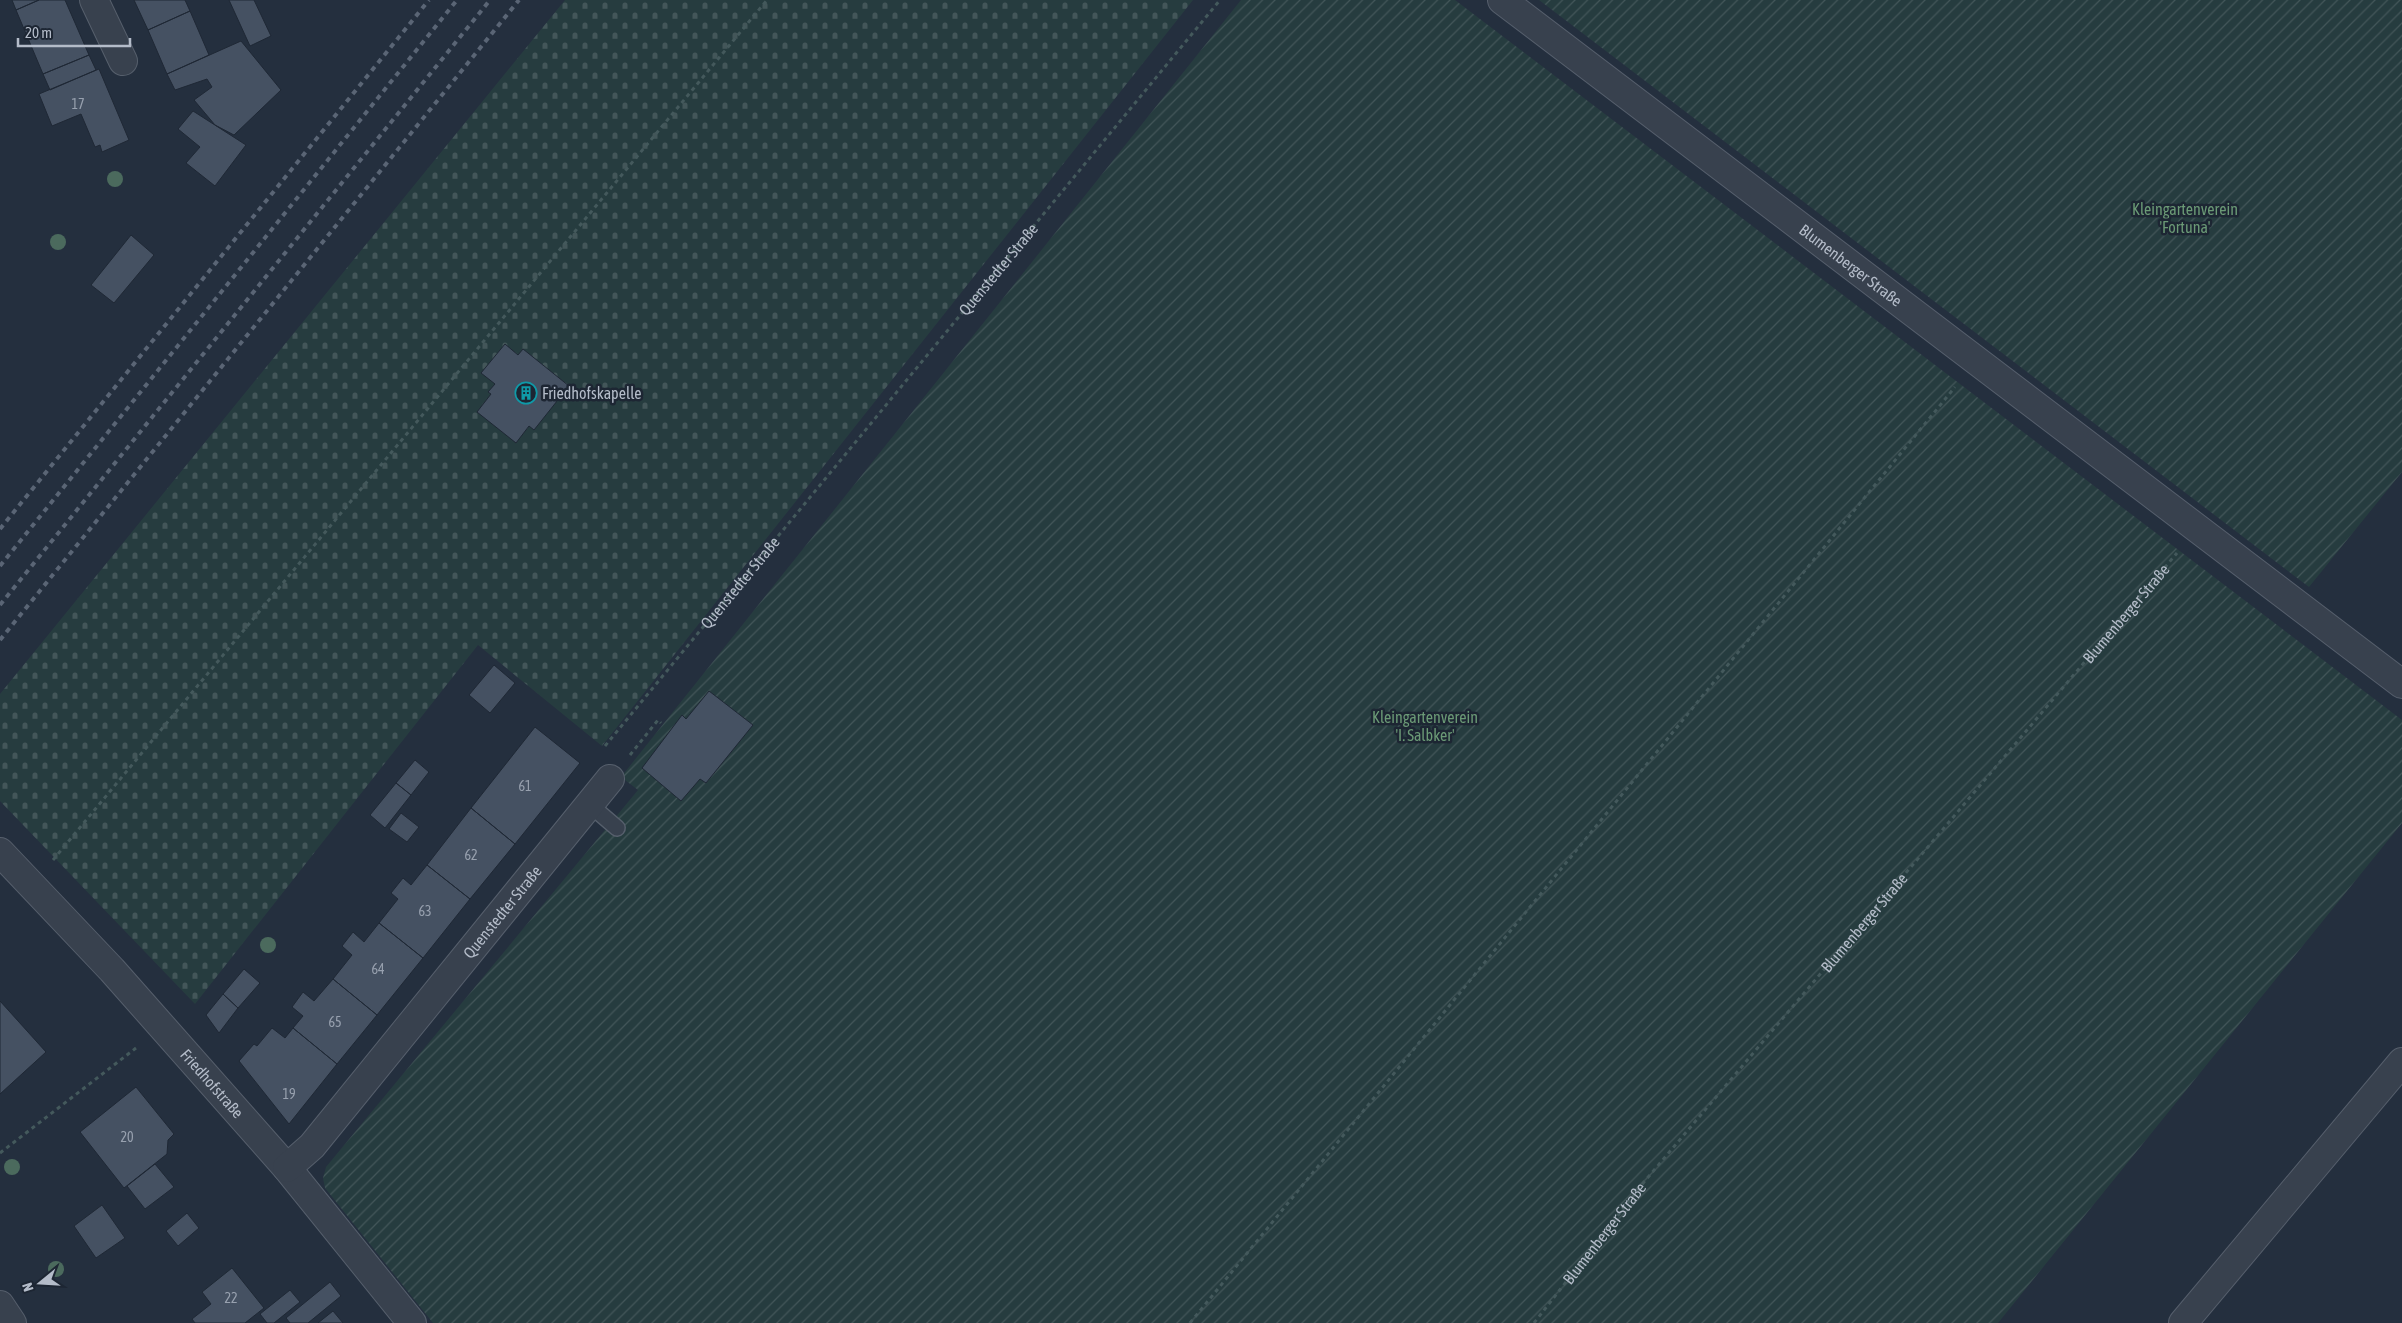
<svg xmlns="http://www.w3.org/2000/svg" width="2402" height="1323" font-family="'Asap Condensed',sans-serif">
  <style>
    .cemetery { fill: url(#cemetery-stones) }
    .garden { fill: url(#garden-furrows) }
    .building { fill: #455162; stroke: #1f2835 }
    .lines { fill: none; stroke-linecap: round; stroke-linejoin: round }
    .lane-casing { stroke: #565f6c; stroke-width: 18 }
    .street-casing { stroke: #565f6c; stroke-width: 30 }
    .path { stroke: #44595c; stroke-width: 3; stroke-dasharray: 4 4; stroke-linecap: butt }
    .lane { stroke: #38414e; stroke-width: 15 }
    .street { stroke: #38414e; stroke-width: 28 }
    .rail { stroke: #5a6575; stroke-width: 4; stroke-dasharray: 5 5; stroke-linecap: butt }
    .tree { fill: #4b6a5d }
    .labels { text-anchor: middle; stroke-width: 5; stroke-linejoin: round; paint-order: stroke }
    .number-label { font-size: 14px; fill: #98a1af }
    .park-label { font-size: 16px; fill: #6b9a76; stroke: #1d2633 }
    .street-label { font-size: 16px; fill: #b4bcc9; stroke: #1d2633 }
    .poi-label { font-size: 16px; fill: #b4bcc9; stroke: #1d2633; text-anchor: start }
  </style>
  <defs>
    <pattern id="cemetery-stones" width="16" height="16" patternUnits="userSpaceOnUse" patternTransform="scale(1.25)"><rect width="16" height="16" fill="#263c3f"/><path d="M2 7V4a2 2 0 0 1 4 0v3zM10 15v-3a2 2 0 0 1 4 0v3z" fill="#435659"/></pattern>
    <pattern id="garden-furrows" width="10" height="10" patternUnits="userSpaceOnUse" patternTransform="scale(1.25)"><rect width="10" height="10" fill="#263c3f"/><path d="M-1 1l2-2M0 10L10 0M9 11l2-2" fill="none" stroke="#435659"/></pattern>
  </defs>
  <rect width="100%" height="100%" fill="#242f3e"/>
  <path class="cemetery" d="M565,0H1193L602,746L478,645L195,1004L0,801V694Z"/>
  <path class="garden" d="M1241,0H1455L2402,720V823L1998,1323H433L325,1188L323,1178L326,1167L638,790L621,777Z
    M1539,0H2402V472L2309,587Z"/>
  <path class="building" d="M12,0H39L16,10Z
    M39,0H65L89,55L43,74L16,10Z
    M134,0H185L190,11L148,30Z
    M229,0H254L271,36L250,46Z
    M190,11L209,55L167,74L148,30Z
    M241,41L281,90L234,135L215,125L194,100L212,87L207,79L175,90L167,74Z
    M89,55L96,70L50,90L43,74Z
    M99,69L129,140L102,152L100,145L95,147L81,114L52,126L39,94Z
    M193,111L246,145L215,186L186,163L200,147L178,129Z
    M131,235L154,255L114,303L91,285Z
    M505,344L518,355L523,349L569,386L534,430L529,426L516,443L477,412L491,394L488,392L495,384L481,373Z
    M494,665L515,683L490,713L469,695Z
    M709,691L753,725L706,783L700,779L681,801L642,768L682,715L686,719Z
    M535,727L580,763L515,844L471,808Z
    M415,760L429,772L411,795L396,783Z
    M396,783L411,795L385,828L370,815Z
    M471,808L515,844L470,899L427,865Z
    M401,813L419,827L407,842L389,829Z
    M427,865L470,899L423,958L379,923L398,899L391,893L403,878L411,885Z
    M379,923L423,958L377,1015L333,979L352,955L342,946L353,932L364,942Z
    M244,969L260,983L238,1008L223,994Z
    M333,979L377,1015L337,1064L293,1028L303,1016L292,1007L303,992L314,1001Z
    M223,994L238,1008L219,1033L206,1015Z
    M0,1001L46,1052L0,1094Z
    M272,1028L285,1038L293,1028L337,1064L289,1124L239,1061L254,1044L257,1046Z
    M136,1087L174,1134L168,1140L167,1154L124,1188L80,1132Z
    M155,1164L174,1187L145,1209L127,1186Z
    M102,1205L125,1238L96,1258L74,1226Z
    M187,1213L199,1228L178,1246L166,1231Z
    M232,1268L264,1308L245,1323H195L192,1319L211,1304L202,1292Z
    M330,1282L341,1296L308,1323H290L286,1318Z
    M290,1290L300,1302L274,1323H267L260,1314Z
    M333,1311L343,1323H318Z"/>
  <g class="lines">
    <g class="lane-casing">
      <path id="lane" d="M589,804L617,828"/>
    </g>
    <g class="street-casing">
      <g id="street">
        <path d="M94,0L123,61"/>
        <path id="s3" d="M1502,0L2402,684"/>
        <path id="s4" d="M0,852L112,970L287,1168L412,1323"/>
        <path id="s5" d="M287,1168L312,1146L610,779"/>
        <path d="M0,1305L12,1323"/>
        <path d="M2183,1323L2402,1062"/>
      </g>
    </g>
    <g class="path">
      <path id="s1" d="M605,746L1220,0"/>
      <path d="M630,755L658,720L661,723"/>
      <path d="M53,860L767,0"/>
      <path d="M0,1153L136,1048"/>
      <path d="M1190,1323L1955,387"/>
      <path id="s2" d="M1534,1323L1644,1182L2177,553"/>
    </g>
    <use href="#lane" class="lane"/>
    <use href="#street" class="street"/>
    <path class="rail" d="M0,529L429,0
      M0,566L457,0
      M0,605L490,0
      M0,640L519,0"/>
  </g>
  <g class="tree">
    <circle cx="115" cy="179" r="8"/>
    <circle cx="58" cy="242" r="8"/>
    <circle cx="268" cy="945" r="8"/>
    <circle cx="12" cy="1167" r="8"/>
    <circle cx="56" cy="1269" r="8"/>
  </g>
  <defs>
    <g id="building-ring" transform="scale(1.125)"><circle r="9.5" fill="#1d2633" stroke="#0f9aa8" stroke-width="1.5"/><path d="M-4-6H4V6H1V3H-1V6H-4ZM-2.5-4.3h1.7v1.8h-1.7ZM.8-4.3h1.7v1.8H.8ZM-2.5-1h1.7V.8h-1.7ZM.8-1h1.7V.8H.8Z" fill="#0f9aa8"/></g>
  </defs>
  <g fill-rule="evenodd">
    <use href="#building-ring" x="526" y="393"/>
  </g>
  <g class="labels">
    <g class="number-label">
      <text x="78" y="109">17</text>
      <text x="525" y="791">61</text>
      <text x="471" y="860">62</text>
      <text x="425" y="916">63</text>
      <text x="378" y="974">64</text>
      <text x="335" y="1027">65</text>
      <text x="289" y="1099">19</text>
      <text x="127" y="1142">20</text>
      <text x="231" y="1303">22</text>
    </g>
    <g class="park-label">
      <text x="2185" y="215">Kleingartenverein<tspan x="2185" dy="18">'Fortuna'</tspan></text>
      <text x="1425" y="723">Kleingartenverein<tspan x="1425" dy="18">'I. Salbker'</tspan></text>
    </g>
    <g class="street-label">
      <text dy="6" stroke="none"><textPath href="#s3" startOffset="438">Blumenberger Straße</textPath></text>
      <text dy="6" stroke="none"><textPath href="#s1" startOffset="618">Quenstedter Straße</textPath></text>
      <text dy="6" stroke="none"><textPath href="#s1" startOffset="212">Quenstedter Straße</textPath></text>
      <text dy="6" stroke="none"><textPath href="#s2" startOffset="924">Blumenberger Straße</textPath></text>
      <text dy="6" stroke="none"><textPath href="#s5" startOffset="335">Quenstedter Straße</textPath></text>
      <text dy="6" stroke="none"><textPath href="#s2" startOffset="519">Blumenberger Straße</textPath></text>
      <text dy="6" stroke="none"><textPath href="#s4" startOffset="314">Friedhofstraße</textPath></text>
      <text dy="6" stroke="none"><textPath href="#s2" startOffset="114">Blumenberger Straße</textPath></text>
    </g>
    <g class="poi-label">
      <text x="542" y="399">Friedhofskapelle</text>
    </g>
  </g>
  <g transform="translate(40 1283) rotate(252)" stroke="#1d2633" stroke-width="4" paint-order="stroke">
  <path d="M0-4L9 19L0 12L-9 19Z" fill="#b4bcc9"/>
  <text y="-8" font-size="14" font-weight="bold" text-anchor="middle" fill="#b4bcc9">N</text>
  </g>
  <path d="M18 38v8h112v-8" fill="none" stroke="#b4bcc9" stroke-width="2.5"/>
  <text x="25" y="38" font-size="15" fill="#b4bcc9" stroke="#1d2633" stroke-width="4" paint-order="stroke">20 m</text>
</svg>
